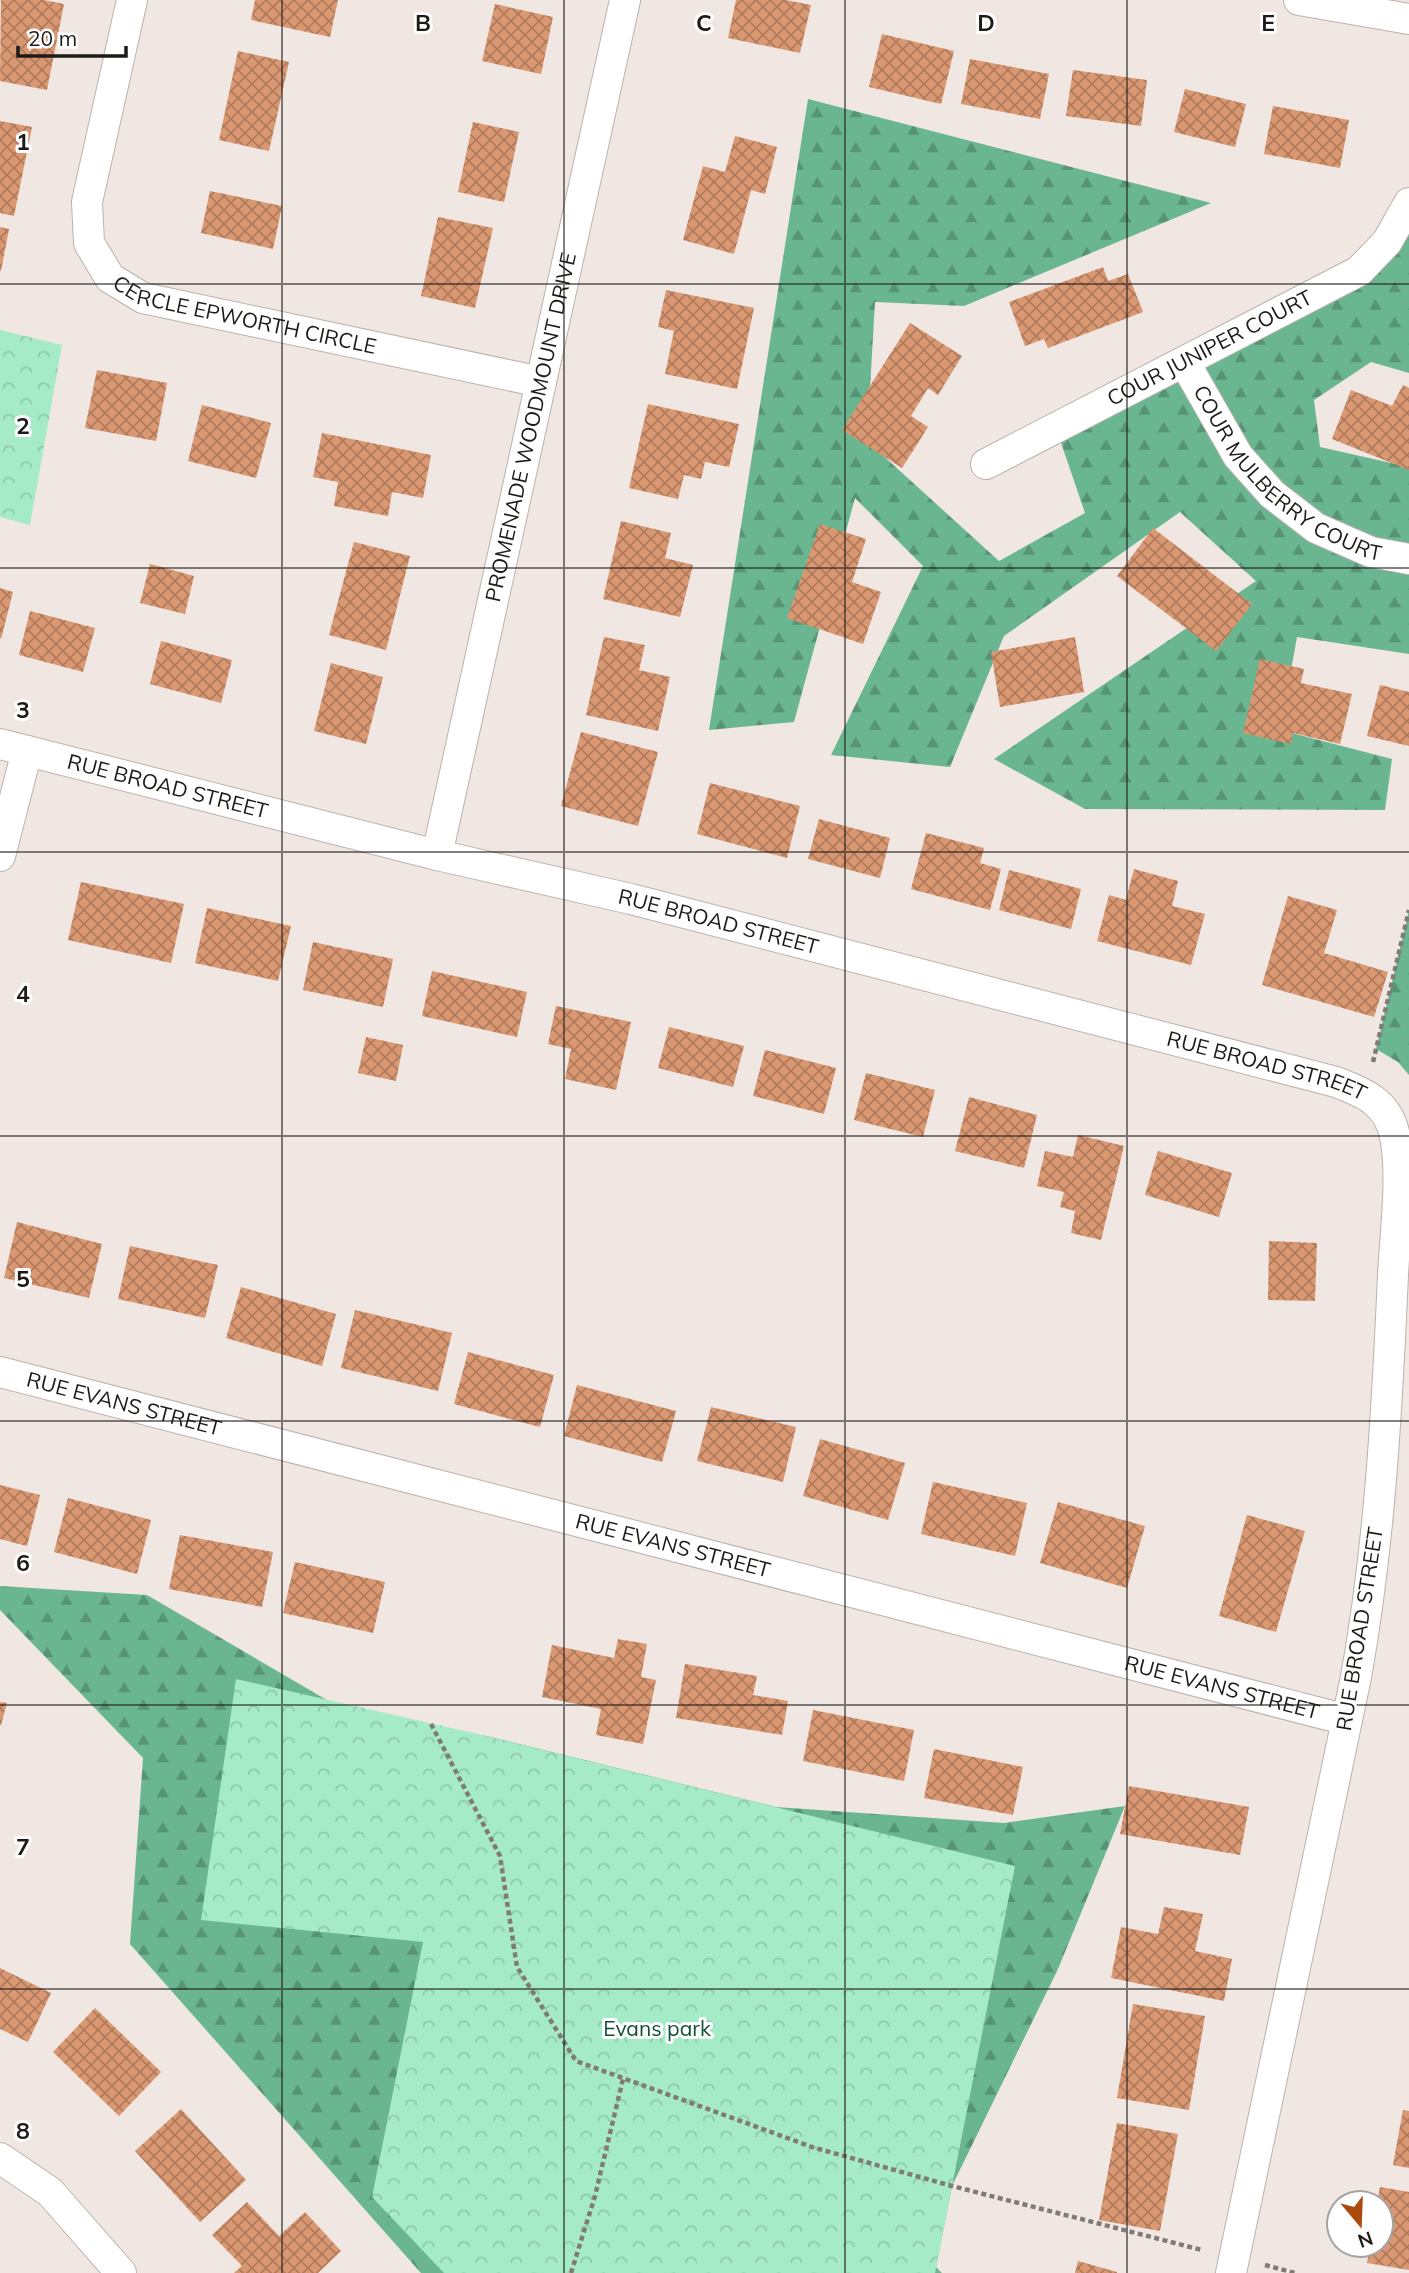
<svg xmlns="http://www.w3.org/2000/svg" width="1409" height="2273" font-family="Mulish,sans-serif">
  <style>
    .forest { fill: url(#forest-firs) }
    .park { fill: url(#park-crowns) }
    .building { fill: url(#building-cross-hatch) }
    .lines { fill: none; stroke-linecap: round; stroke-linejoin: round }
    .minor-casing { stroke: #bbb2ad; stroke-width: 32 }
    .path { stroke: #817b77; stroke-width: 4.5; stroke-dasharray: 5 3.5; stroke-linecap: butt }
    .minor { stroke: #fff; stroke-width: 30 }
    .grid { fill: none; stroke: #1d1a18; stroke-width: 2; stroke-opacity: 0.55 }
    .labels { text-anchor: middle; stroke-width: 6; stroke-linejoin: round; paint-order: stroke }
    .street-label { font-size: 21px; fill: #1d1a18; stroke: #fff }
    .park-label { font-size: 21px; fill: #114e35; stroke: #fff }
    .grid-label { font-size: 23px; text-anchor: middle; font-weight: bold; fill: #1d1a18; stroke: #fff; stroke-width: 6; stroke-linejoin: round; paint-order: stroke }
  </style>
  <defs>
    <pattern id="forest-firs" width="22" height="20" patternUnits="userSpaceOnUse" patternTransform="scale(1.75)"><rect width="22" height="20" fill="#6ab691"/><path d="M5 1l3.5 6h-7zM16 11l3.5 6h-7z" fill="#579375"/></pattern>
    <pattern id="park-crowns" width="20" height="18" patternUnits="userSpaceOnUse" patternTransform="scale(1.75)"><rect width="20" height="18" fill="#a5ebc7"/><path d="M2 6a3 3 0 1 1 6 0M12 15a3 3 0 1 1 6 0" fill="none" stroke="#8ec9aa"/></pattern>
    <pattern id="building-cross-hatch" width="8" height="8" patternUnits="userSpaceOnUse" patternTransform="scale(1.75)"><rect width="8" height="8" fill="#da9872"/><path d="M0 0l8 8M0 8l8-8" fill="none" stroke="#b07b5d"/></pattern>
  </defs>
  <rect width="100%" height="100%" fill="#f0e7e2"/>
  <path class="forest" d="M808,99L1211,203L964,306L875,302L867,441L999,561L1085,513L1056,428L1359,271L1409,207V373L1371,362L1314,400L1320,447L1409,467V654L1297,637L1280,730L1392,759L1385,810L1085,809L994,759L1256,581L1180,512L1004,636L950,767L831,755L923,566L855,498L794,722L709,730Z
    M1409,910V1075L1398,1062L1376,1049Z
    M0,1586L147,1595L416,1752L488,1951L731,2273H421L130,1944L143,1758L0,1610Z
    M482,1735L776,1807L1004,1823L1125,1806L1058,1969L952,2186L936,2267L942,2273H828Z"/>
  <path class="park" d="M0,330L62,345L30,525L0,517Z
    M236,1679L482,1735L1015,1866L935,2273H444L372,2197L423,1942L201,1920Z"/>
  <path class="building" d="M1,0H44L64,4L47,90L0,81Z
    M255,0H338L330,37L251,20Z
    M736,0H786L811,5L800,53L728,38Z
    M495,4L553,17L541,74L482,61Z
    M882,34L954,51L941,104L869,87Z
    M238,51L289,62L269,151L219,140Z
    M970,59L1049,74L1040,119L961,104Z
    M1073,70L1147,80L1141,126L1066,116Z
    M1185,89L1246,104L1235,147L1174,132Z
    M1273,106L1349,120L1340,168L1264,154Z
    M0,121L32,127L14,216L0,213Z
    M473,122L519,132L504,202L458,192Z
    M735,136L777,147L765,194L751,190L734,254L683,240L703,166L725,172Z
    M210,191L282,206L273,249L201,233Z
    M438,217L493,228L475,308L421,296Z
    M0,227L9,229L1,271H0Z
    M1103,267L1108,281L1128,274L1143,312L1048,348L1044,339L1025,346L1009,302Z
    M666,290L754,308L737,389L665,374L674,331L658,327Z
    M910,323L962,356L938,395L928,388L911,416L928,427L902,468L842,430Z
    M97,370L167,383L156,441L85,428Z
    M1403,385L1409,388V470L1332,439L1351,390L1392,406Z
    M648,404L739,424L729,467L705,462L701,479L684,475L678,499L629,488Z
    M202,405L271,423L256,478L188,461Z
    M322,433L431,455L423,498L392,492L388,516L334,506L338,482L313,477Z
    M621,521L671,533L665,558L693,565L680,617L603,599Z
    M820,524L866,539L852,582L881,592L863,644L787,618Z
    M1153,528L1252,604L1216,651L1117,576Z
    M354,542L410,556L386,650L329,635Z
    M150,564L194,576L185,614L140,603Z
    M0,588L13,592L1,639L0,638Z
    M30,611L95,628L83,672L19,655Z
    M604,637L645,645L639,670L670,677L658,731L586,715Z
    M1075,637L1084,692L1000,707L991,652Z
    M161,641L232,660L221,703L150,684Z
    M1260,659L1304,669L1301,683L1352,694L1340,744L1293,733L1291,744L1243,733Z
    M331,663L383,677L366,744L314,731Z
    M1380,685L1409,692V746L1367,736Z
    M581,732L658,752L638,826L561,806Z
    M710,783L800,806L787,858L697,834Z
    M819,819L890,838L880,878L808,859Z
    M926,833L984,848L980,863L1001,869L990,910L911,889Z
    M1134,869L1178,881L1172,906L1205,914L1191,965L1097,941L1109,895L1126,900Z
    M1009,870L1081,889L1071,929L999,910Z
    M81,882L184,904L171,963L68,940Z
    M1288,896L1337,910L1324,953L1388,972L1374,1017L1262,985Z
    M207,908L291,926L278,981L195,963Z
    M313,942L393,959L383,1007L303,990Z
    M432,971L527,992L517,1037L422,1016Z
    M556,1006L631,1022L616,1090L565,1079L571,1049L548,1044Z
    M669,1027L744,1046L733,1087L658,1068Z
    M366,1037L403,1045L396,1081L358,1073Z
    M765,1050L836,1068L824,1114L753,1096Z
    M866,1073L935,1090L923,1137L854,1120Z
    M969,1097L1037,1115L1024,1168L955,1151Z
    M1078,1135L1124,1146L1101,1240L1071,1233L1075,1211L1060,1207L1064,1192L1037,1186L1045,1151L1073,1157Z
    M1158,1151L1232,1173L1219,1217L1145,1195Z
    M17,1222L102,1244L89,1298L4,1278Z
    M1269,1241L1317,1243L1315,1301L1268,1300Z
    M130,1246L218,1265L205,1318L118,1299Z
    M241,1287L336,1314L322,1366L226,1338Z
    M355,1310L452,1333L438,1391L341,1368Z
    M468,1352L554,1375L540,1427L454,1404Z
    M577,1385L676,1411L662,1462L564,1436Z
    M711,1407L796,1427L783,1482L697,1461Z
    M820,1439L905,1463L888,1520L803,1496Z
    M933,1482L1027,1503L1015,1556L921,1534Z
    M0,1485L40,1495L27,1546L0,1539Z
    M68,1498L151,1520L137,1574L54,1552Z
    M1058,1502L1145,1526L1127,1588L1040,1563Z
    M1247,1515L1305,1531L1276,1632L1219,1616Z
    M180,1535L273,1552L262,1607L169,1589Z
    M295,1562L385,1582L373,1633L283,1613Z
    M618,1639L647,1644L641,1677L656,1680L643,1744L596,1735L601,1709L542,1697L552,1645L614,1658Z
    M685,1664L757,1676L753,1695L788,1701L782,1735L676,1718Z
    M0,1702L7,1703L1,1725H0Z
    M813,1710L914,1730L904,1781L803,1761Z
    M934,1749L1023,1767L1013,1815L924,1798Z
    M1129,1786L1249,1807L1240,1855L1120,1834Z
    M1164,1907L1203,1914L1195,1951L1232,1959L1224,2001L1111,1978L1121,1927L1158,1934Z
    M0,1968L51,1993L28,2042L0,2029Z
    M1133,2004L1205,2016L1189,2110L1117,2098Z
    M95,2008L161,2072L119,2116L53,2052Z
    M181,2109L246,2180L200,2222L135,2151Z
    M1403,2110L1409,2111V2168L1393,2165Z
    M1117,2123L1178,2134L1160,2231L1099,2220Z
    M1380,2187L1409,2192V2270L1367,2263L1370,2245H1381V2203H1377Z
    M247,2202L279,2236L305,2212L341,2251L318,2273H234L242,2266L212,2235Z
    M1078,2261L1117,2272V2273H1075Z"/>
  <g class="lines">
    <g class="minor-casing">
      <g id="minor">
        <path id="s1" d="M132,0L87,202L89,243L110,278L143,298L541,382"/>
        <path d="M1299,0L1409,19"/>
        <path id="s2" d="M1185,363L1238,456L1272,494L1316,528L1371,552L1409,559"/>
        <path id="s3" d="M986,464L1359,271L1387,242L1409,203"/>
        <path id="s4" d="M0,744L437,855L631,899L1336,1082C1365,1093 1389,1103 1395,1137C1403,1174 1395,1235 1393,1275C1387,1409 1380,1544 1356,1677L1231,2273"/>
        <path id="s5" d="M437,855L625,0"/>
        <path d="M0,856L27,751"/>
        <path id="s6" d="M0,1372L1347,1720"/>
        <path d="M0,2158L50,2192L121,2273"/>
      </g>
    </g>
    <path class="path" d="M1373,1062L1409,910
      M431,1724L500,1856L517,1967L576,2061L812,2147L952,2186L1202,2250
      M1265,2265L1295,2273
      M571,2273L595,2196L623,2079"/>
    <use href="#minor" class="minor"/>
  </g>
  <path class="grid" d="M282,0V2273M564,0V2273M845,0V2273M1127,0V2273M0,284H1409M0,568H1409M0,852H1409M0,1136H1409M0,1421H1409M0,1705H1409M0,1989H1409"/>
  <g class="labels">
    <g class="street-label">
      <text dy="7" stroke="none"><textPath href="#s1" startOffset="430">CERCLE EPWORTH CIRCLE</textPath></text>
      <text dy="7" stroke="none"><textPath href="#s3" startOffset="252">COUR JUNIPER COURT</textPath></text>
      <text dy="7" stroke="none"><textPath href="#s5" startOffset="438">PROMENADE WOODMOUNT DRIVE</textPath></text>
      <text dy="7" stroke="none"><textPath href="#s2" startOffset="156">COUR MULBERRY COURT</textPath></text>
      <text dy="7" stroke="none"><textPath href="#s4" startOffset="173">RUE BROAD STREET</textPath></text>
      <text dy="7" stroke="none"><textPath href="#s4" startOffset="740">RUE BROAD STREET</textPath></text>
      <text dy="7" stroke="none"><textPath href="#s4" startOffset="1307">RUE BROAD STREET</textPath></text>
      <text dy="7" stroke="none"><textPath href="#s6" startOffset="128">RUE EVANS STREET</textPath></text>
      <text dy="7" stroke="none"><textPath href="#s6" startOffset="695">RUE EVANS STREET</textPath></text>
      <text transform="translate(1360 1629) rotate(-81)" y="7">RUE BROAD STREET</text>
      <text dy="7" stroke="none"><textPath href="#s6" startOffset="1262">RUE EVANS STREET</textPath></text>
    </g>
    <g class="park-label">
      <text x="657" y="2036">Evans park</text>
    </g>
  </g>
  <g class="grid-label">
    <text x="423" y="31">B</text>
    <text x="704" y="31">C</text>
    <text x="986" y="31">D</text>
    <text x="1268" y="31">E</text>
    <text x="23" y="150">1</text>
    <text x="23" y="434">2</text>
    <text x="23" y="718">3</text>
    <text x="23" y="1002">4</text>
    <text x="23" y="1287">5</text>
    <text x="23" y="1571">6</text>
    <text x="23" y="1855">7</text>
    <text x="23" y="2139">8</text>
  </g>
  <g transform="translate(1360 2224) rotate(161)"><circle r="33" fill="#ffffff" stroke="#a5a3a3" stroke-width="2"/>
  <path d="M0-5L12 26L0 18L-12 26Z" fill="#ac4a0e"/>
  <text y="-10" font-size="19" font-weight="bold" text-anchor="middle" fill="#1d1a18">N</text>
  </g>
  <path d="M18 46v10h108v-10" fill="none" stroke="#1d1a18" stroke-width="3.5"/>
  <text x="28" y="46" font-size="21" fill="#1d1a18" stroke="#ffffff" stroke-width="5" paint-order="stroke">20 m</text>
</svg>
